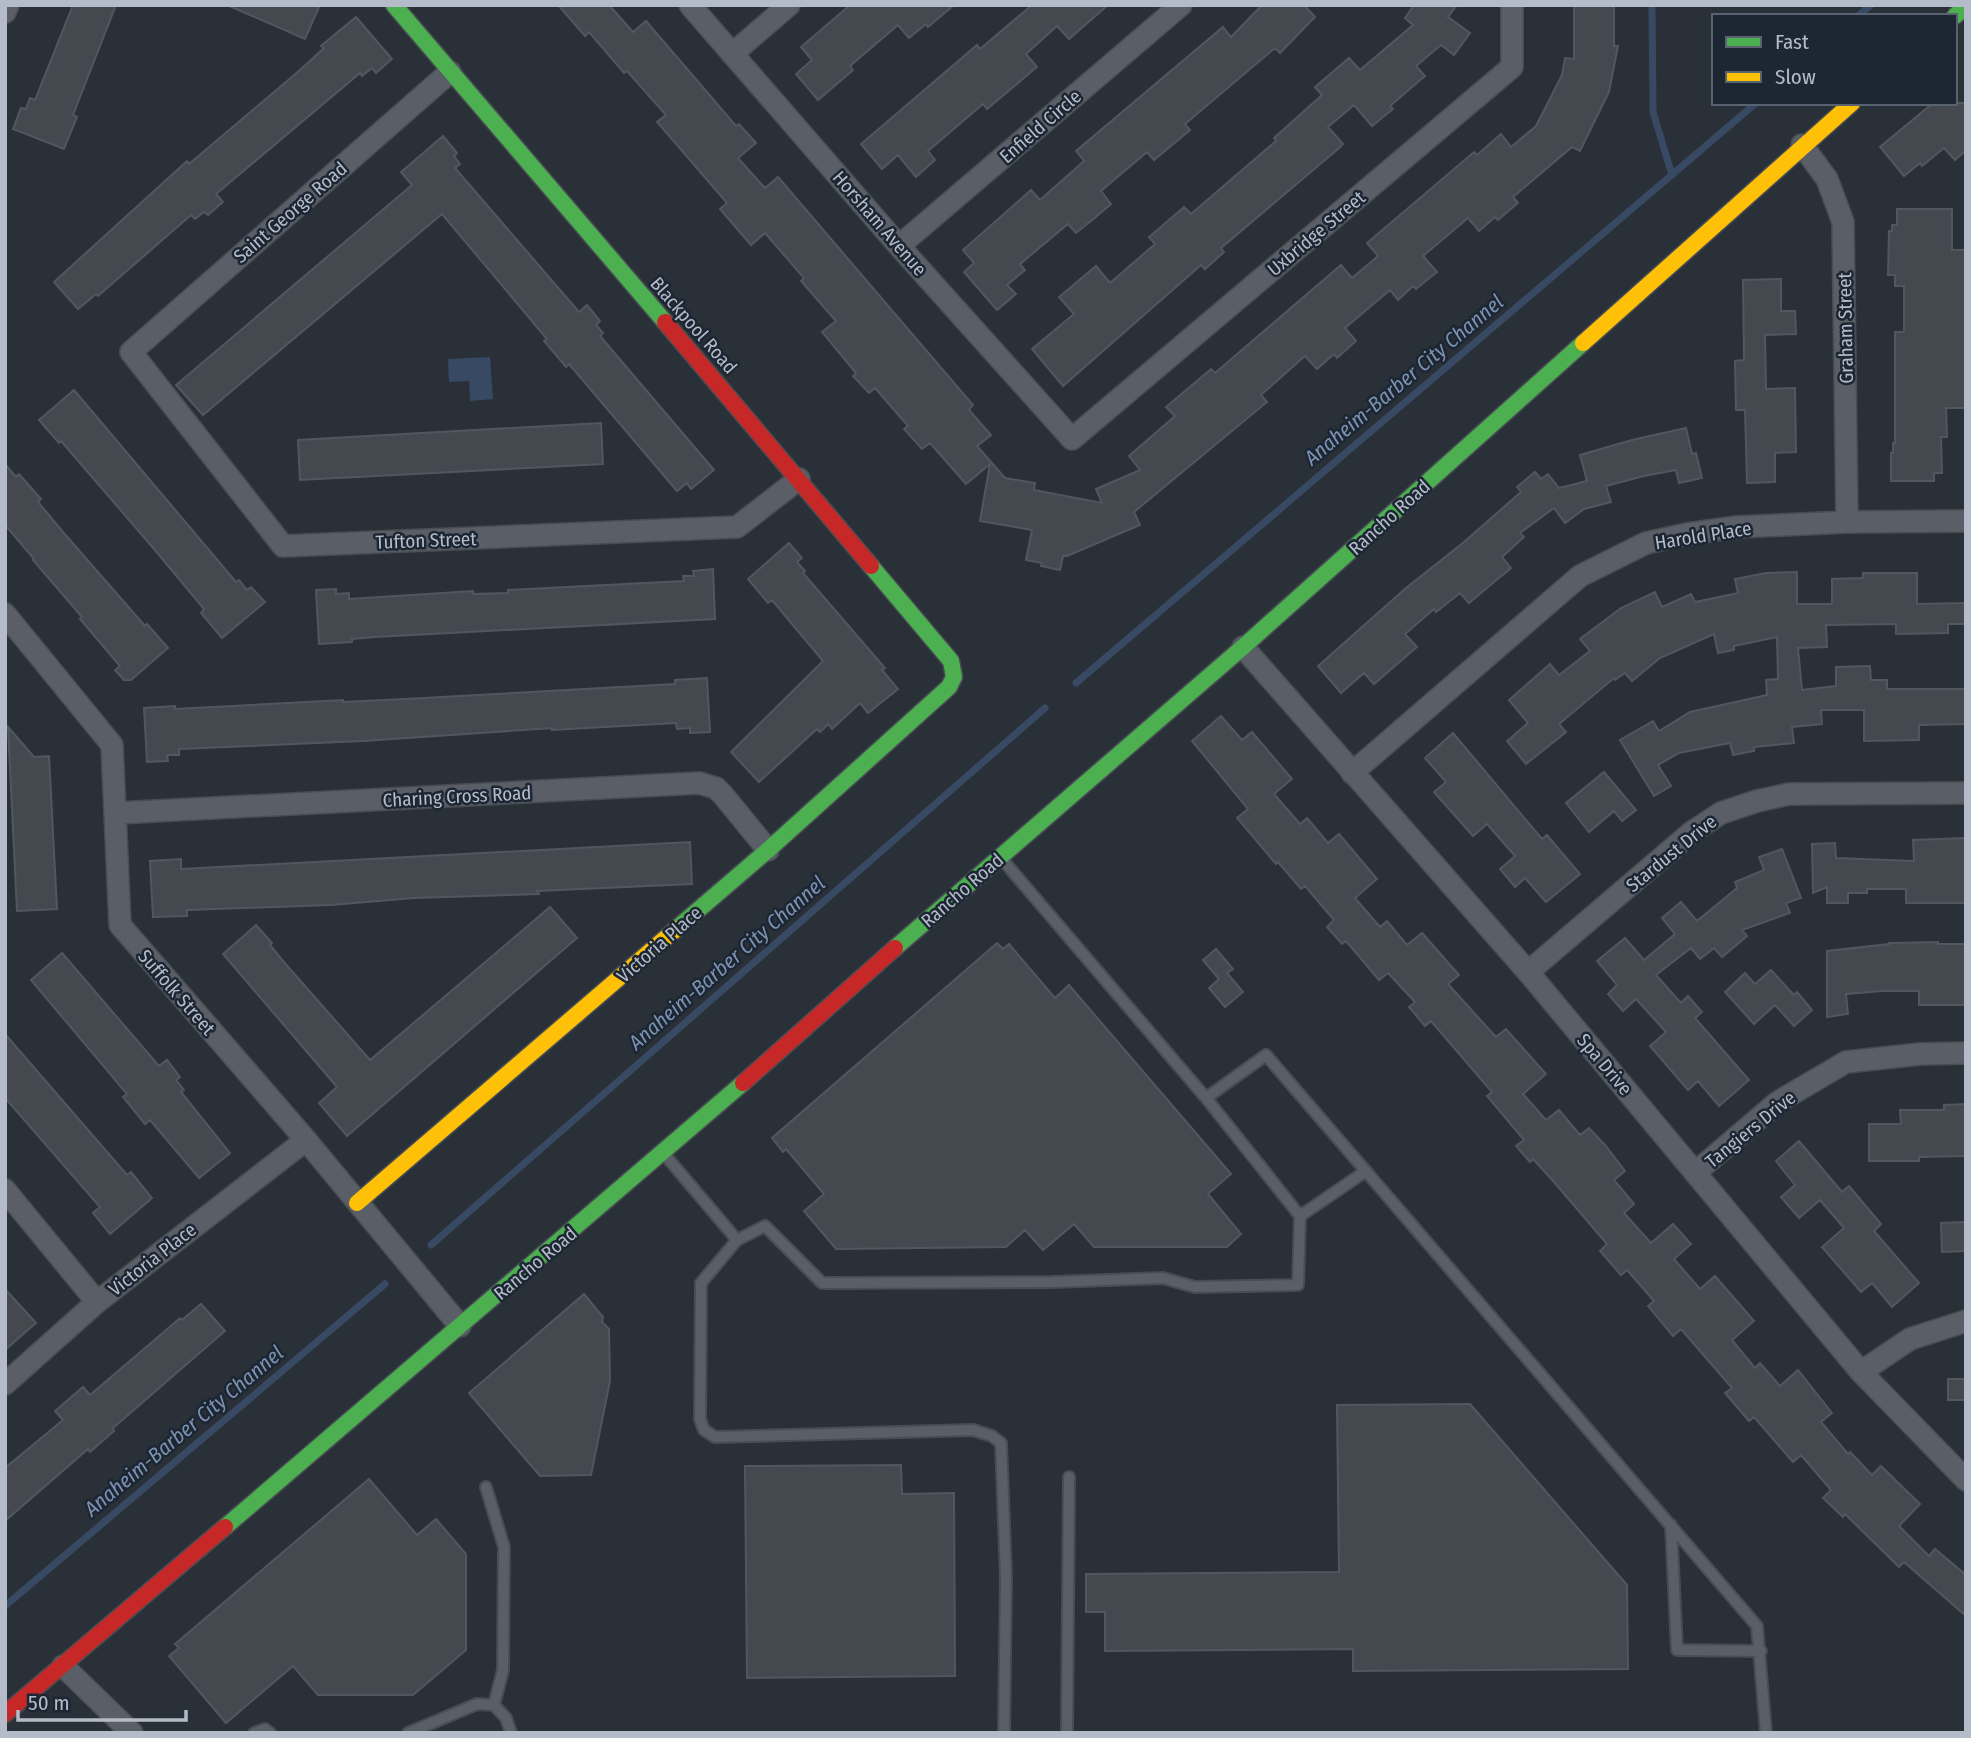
<svg xmlns="http://www.w3.org/2000/svg" width="1971" height="1738" font-family="'Fira Sans Condensed',sans-serif">
  <style>
    .water { fill: #384963 }
    .lines { fill: none; stroke-linecap: round; stroke-linejoin: round }
    .stream { stroke: #384963; stroke-width: 7 }
    .building { fill: #444950; stroke: #52575f; stroke-width: 2 }
    .lane-casing { stroke: #484c53; stroke-width: 14 }
    .street-casing { stroke: #484c53; stroke-width: 24 }
    .fast-casing { stroke: #484c53; stroke-width: 19 }
    .slow-casing { stroke: #484c53; stroke-width: 19 }
    .jam-casing { stroke: #484c53; stroke-width: 19 }
    .lane { stroke: #5a5e66; stroke-width: 10 }
    .street { stroke: #5a5e66; stroke-width: 21 }
    .fast { stroke: #4caf50; stroke-width: 16 }
    .slow { stroke: #ffc107; stroke-width: 16 }
    .jam { stroke: #c62828; stroke-width: 16 }
    .labels { text-anchor: middle; stroke-width: 5; stroke-linejoin: round; paint-order: stroke }
    .street-label { font-size: 19px; fill: #b4bcc9; stroke: #1d2633 }
    .water-label { font-size: 21px; font-style: italic; fill: #7c92b1; stroke: #1d2633 }
  </style>
  <rect width="100%" height="100%" fill="#2a3038"/>
  <path class="water" d="M490,357L493,399L470,401L469,381L449,382L448,359Z"/>
  <g class="lines">
    <path class="stream" d="M1652,5L1653,112L1672,175
      M1858,16L1871,5
      M1076,683L1756,103
      M431,1245L1045,708
      M5,1606L385,1284"/>
  </g>
  <path class="building" d="M73,5H116L73,115L77,117L64,149L13,129L21,108L26,109L30,98L35,100Z
    M227,5H320L305,39Z
    M558,5H609L633,32L646,21L736,126L739,124L756,143L738,158L765,188L778,177L973,405L969,410L991,435L977,446L1005,478L1035,483L1034,490L1102,503L1096,489L1140,470L1129,456L1175,416L1166,407L1211,369L1215,373L1341,265L1352,278L1378,256L1367,243L1474,152L1477,155L1501,134L1511,147L1536,126L1562,75L1565,58L1574,59V5H1614V46H1618L1609,92L1580,151L1572,147L1513,197L1518,203L1498,220L1495,217L1479,231L1468,218L1423,256L1437,272L1416,289L1413,286L1398,300L1390,290L1345,328L1356,341L1337,358L1334,354L1317,369L1305,356L1261,395L1267,402L1134,512L1140,525L1067,556H1063L1060,570L1041,566L1042,563L1026,560L1032,530L980,521L990,464L966,484L930,443L922,449L904,429L908,426L875,388L869,393L853,376L856,373L822,332L836,321L801,281L804,278L765,233L751,245L720,209L727,203L657,122L666,115L627,71L624,73L589,32L585,36Z
    M850,5H954L928,27L926,24L909,38L898,25L850,66L853,70L818,100L796,74L812,60L801,47Z
    M1032,5H1108L1069,39L1057,26L1026,54L1037,67L987,109L983,104L928,151L935,160L916,177L898,155L882,169L861,144L977,45L980,49Z
    M1262,5H1304L1315,17L1280,53L1275,48L1185,124L1190,130L1154,160L1147,152L1101,191L1111,204L1091,221L1076,233L1068,224L1020,264L1025,270L1007,285L1016,294L997,310L964,272L974,263L963,250L1031,190L1040,200L1084,161L1076,151L1223,27L1231,37Z
    M1414,5H1457L1448,17L1470,33L1454,55L1441,45L1416,66L1425,76L1390,106L1393,109L1372,126L1354,105L1328,127L1343,144L1338,149L1221,248L1224,252L1205,269L1201,265L1063,386L1032,349L1074,314L1059,297L1096,266L1110,283L1155,244L1149,237L1184,207L1191,214L1276,141L1274,138L1322,95L1315,87L1349,58L1360,70L1413,25L1405,18Z
    M356,17L392,59L376,73L372,68L362,76L360,73L216,194L223,202L208,215L204,212L195,219L191,215L98,296L96,294L78,309L54,282L187,161L189,164L300,70L324,48L321,46Z
    M1933,103H1966V150L1955,160L1944,148L1922,166L1920,163L1904,176L1880,147Z
    M443,136L457,153L454,156L460,164L455,168L579,312L587,305L600,321L596,325L603,333L600,336L714,470L691,489L687,483L677,491L569,364L566,367L544,341L547,339L442,214L203,415L176,385L412,185L401,172Z
    M1897,209H1952V250H1966V408H1946L1947,437H1941L1942,473H1934V481H1891V453H1893V443H1895V332H1904V286H1895V275H1888L1889,231H1892V225H1897Z
    M1781,279V311H1795L1796,334L1765,335L1766,389L1795,388L1796,452L1775,453V482L1747,483L1745,410H1736L1735,361L1744,360L1743,280Z
    M74,390L236,582L239,580L247,590L251,587L265,602L222,638L201,613L204,609L154,549L61,441L59,443L39,420Z
    M601,423L603,464L300,480L298,440Z
    M1686,428L1692,454L1696,453L1702,478L1679,483L1676,470L1644,476L1606,486L1611,502L1584,509L1565,523L1554,508L1520,533L1524,537L1502,557L1511,568L1488,587L1469,603L1460,593L1436,612L1434,609L1405,634L1417,647L1374,684L1364,673L1341,693L1318,666L1406,588L1464,542L1521,492L1517,487L1535,472L1541,479L1548,474L1559,488L1587,481L1580,455L1632,440Z
    M5,464L16,477L19,474L41,499L38,502L63,532L145,626L147,624L168,648L131,680H124L115,670L120,666L80,619L82,617L33,560L34,559L5,525Z
    M789,543L802,558L797,562L805,571L803,573L885,668L882,670L898,689L868,713L860,703L832,729L828,724L820,732L817,729L759,782L731,752L823,661L772,600L768,603L748,579Z
    M713,569L715,619L375,637L352,639V642L319,644L316,590L336,589V594L349,593V599L473,591V594L508,593V590L684,581L683,576H694L693,571Z
    M1797,572V604H1832V579L1863,578V573H1917V604L1966,603V624H1948V633L1896,634V624L1826,625L1827,647L1798,648L1802,690L1836,686V667L1870,666L1871,680H1887V689H1966V724L1919,725V740L1864,741V710H1821L1822,724L1792,727L1794,743L1754,747V751L1733,755L1730,743L1679,753L1658,765L1671,786L1654,796L1620,740L1653,721L1659,731L1690,712L1767,695L1766,680L1778,679L1777,637L1734,646V650L1718,653L1714,634L1660,658L1632,681L1625,673L1615,680L1614,678L1559,724L1566,732L1526,764L1507,741L1528,723L1509,700L1550,664L1559,675L1590,651L1580,639L1621,608L1655,592L1662,607L1691,594L1695,602L1738,593L1735,579L1766,573Z
    M707,678L710,732L690,733V728L677,729L676,723L552,730V728L363,741L179,749V755H167L168,761L147,762L144,708L175,706V709L343,700V702L405,699L675,684V680Z
    M1221,716L1242,740L1252,732L1292,779L1274,794L1300,824L1307,818L1328,843L1339,834L1377,879L1355,898L1380,927L1387,921L1407,945L1422,933L1459,975L1448,984L1496,1037L1506,1029L1546,1074L1523,1094L1546,1120L1559,1110L1580,1135L1589,1128L1605,1145L1625,1171L1614,1180L1634,1204L1624,1213L1651,1243L1673,1224L1691,1244L1674,1259L1700,1289L1715,1276L1754,1321L1732,1340L1755,1368L1760,1363L1780,1386L1798,1370L1832,1413L1821,1422L1848,1454L1850,1452L1872,1475L1881,1466L1920,1504L1899,1526L1929,1556L1935,1549L1966,1575V1616L1904,1562L1899,1567L1845,1514L1843,1517L1823,1498L1831,1490L1801,1455L1793,1462L1754,1417L1749,1421L1725,1393L1732,1388L1681,1329L1673,1336L1648,1306L1654,1301L1627,1270L1621,1275L1600,1251L1607,1244L1554,1182L1533,1159L1530,1162L1516,1146L1524,1140L1487,1096L1492,1092L1431,1021L1425,1026L1409,1007L1415,1002L1388,973L1379,980L1346,941L1342,944L1327,927L1334,920L1305,886L1301,889L1278,862L1276,864L1237,818L1248,809L1192,741Z
    M8,727L34,757L49,756L57,909L17,911Z
    M1453,733L1542,839L1547,835L1580,874L1546,902L1525,878L1515,887L1500,869L1515,856L1487,824L1473,836L1434,792L1446,782L1425,758Z
    M1604,772L1636,810L1622,821L1614,811L1589,832L1566,803Z
    M1966,838V903H1906V889H1867V893H1848V903H1827V887L1813,893L1812,844L1835,843L1836,858L1914,861L1913,840Z
    M690,842L692,884L537,891L539,894L414,898L331,905L187,910V916L153,917L150,861L181,859V869Z
    M1782,849L1801,898L1786,903L1790,913L1742,930L1747,936L1722,957L1714,948L1700,959L1691,948L1656,975L1681,1003L1688,996L1702,1012L1695,1018L1749,1080L1719,1106L1698,1081L1688,1090L1650,1046L1666,1032L1636,999L1623,1011L1608,994L1617,985L1597,961L1625,938L1644,960L1675,934L1662,918L1681,902L1697,921L1737,888L1735,882L1764,870L1759,857Z
    M550,907L577,938L347,1136L319,1103L337,1087L223,954L256,925L272,943L270,945L283,961L370,1060Z
    M1938,942V944H1966V1005H1919V991H1882L1846,994L1848,1014L1827,1017V951L1889,944V943Z
    M997,943L1003,949L1009,944L1055,998L1069,985L1231,1174L1208,1194L1241,1234L1227,1247H1094L1074,1224L1043,1250L1025,1230L1006,1247L836,1249L804,1211L824,1194L786,1149L783,1152L772,1138Z
    M1216,949L1233,969L1227,973L1243,992L1225,1007L1209,988L1219,979L1203,960Z
    M62,953L159,1066L167,1060L180,1077L176,1080L184,1090L181,1092L230,1153L199,1178L150,1120L145,1124L123,1097L127,1094L31,980Z
    M1771,970L1794,995L1797,992L1812,1010L1794,1026L1775,1005L1754,1024L1725,992L1745,973L1755,984Z
    M5,1034L127,1175L131,1172L152,1198L110,1234L93,1213L100,1207L5,1098Z
    M1966,1104V1156L1919,1157V1161H1869V1124H1901L1900,1110H1944V1105Z
    M1799,1141L1842,1192L1849,1186L1881,1224L1874,1231L1919,1283L1892,1307L1872,1283L1861,1292L1822,1247L1844,1228L1820,1200L1799,1218L1781,1197L1795,1185L1776,1161Z
    M1966,1222V1251L1942,1252L1941,1223Z
    M5,1289L36,1323L5,1350Z
    M584,1294L603,1317L602,1322L609,1329L610,1381L591,1475L540,1476L469,1393Z
    M201,1304L225,1331L113,1428L114,1431L90,1452L88,1449L5,1521V1468L63,1420L55,1411L83,1387L90,1395L180,1318L182,1320Z
    M1948,1379H1966V1400H1948Z
    M1470,1404L1627,1585L1628,1669L1353,1671V1649L1105,1651V1612H1086V1574L1339,1572L1337,1405Z
    M901,1465L902,1494L954,1493L955,1676L747,1678L745,1466Z
    M369,1479L417,1535L436,1519L466,1554V1650L413,1695H318L293,1666L226,1723L169,1656L179,1648L175,1644Z"/>
  <g class="lines">
    <g class="lane-casing">
      <path id="lane" d="M1001,858L1206,1098L1266,1055L1757,1626L1766,1733
        M665,1155L737,1240L765,1226L822,1283L1053,1282L1163,1278L1195,1287L1298,1285L1300,1216L1206,1098
        M1300,1216L1366,1171
        M737,1240L701,1283L700,1419L704,1430L715,1437L973,1430L992,1436L1001,1443L1006,1577L1004,1733
        M486,1487L504,1547L503,1670L494,1705
        M1671,1525L1677,1650L1761,1651
        M254,1733L265,1729L270,1733
        M408,1733L477,1704L494,1705L506,1718L511,1733
        M1067,1733L1069,1477"/>
    </g>
    <g class="street-casing">
      <path id="street" d="M690,5L899,246L1072,439L1512,67V5
        M5,12L8,5
        M732,54L789,5
        M450,72L131,352L283,546L737,527L799,479
        M1802,145L1827,179L1843,222L1847,522
        M899,246L1181,5
        M5,614L112,745L120,925L306,1140L460,1326
        M1243,647L1528,972L1861,1372L1966,1480
        M1352,773L1580,576L1646,543L1687,534L1737,527L1847,522L1966,521
        M117,813L699,783L716,788L723,795L768,850
        M1528,972L1692,832L1721,813L1757,801L1789,794L1966,793
        M1696,1172L1778,1102L1846,1062L1920,1054L1966,1053
        M5,1190L97,1302
        M1861,1372L1910,1339L1966,1321
        M5,1384L97,1302L306,1140
        M63,1666L132,1733"/>
    </g>
    <g class="fast-casing">
      <path id="fast" d="M394,5L665,322
        M1955,16L1966,6
        M676,929L768,850L949,687L954,677L951,661L871,566
        M895,948L1243,647L1583,343
        M225,1527L743,1083"/>
    </g>
    <g class="slow-casing">
      <path id="slow" d="M1583,343L1852,103
        M357,1203L676,929"/>
    </g>
    <g class="jam-casing">
      <path id="jam" d="M665,322L871,566
        M743,1083L895,948
        M5,1714L225,1527"/>
    </g>
    <use href="#lane" class="lane"/>
    <use href="#street" class="street"/>
    <use href="#fast" class="fast"/>
    <use href="#slow" class="slow"/>
    <use href="#jam" class="jam"/>
  </g>
  <g class="labels">
    <g class="street-label">
      <text transform="translate(1040 126) rotate(-41)" y="7">Enfield Circle</text>
      <text transform="translate(290 212) rotate(-41)" y="7">Saint George Road</text>
      <text transform="translate(880 223) rotate(49)" y="7">Horsham Avenue</text>
      <text transform="translate(1316 233) rotate(-40)" y="7">Uxbridge Street</text>
      <text transform="translate(694 325) rotate(49)" y="7">Blackpool Road</text>
      <text transform="translate(1845 328) rotate(-91)" y="7">Graham Street</text>
      <text transform="translate(1389 517) rotate(-42)" y="7">Rancho Road</text>
      <text transform="translate(1703 535) rotate(-9)" y="7">Harold Place</text>
      <text transform="translate(426 540) rotate(-2)" y="7">Tufton Street</text>
      <text transform="translate(457 796) rotate(-3)" y="7">Charing Cross Road</text>
      <text transform="translate(1671 853) rotate(-39)" y="7">Stardust Drive</text>
      <text transform="translate(962 890) rotate(-41)" y="7">Rancho Road</text>
      <text transform="translate(659 944) rotate(-41)" y="7">Victoria Place</text>
      <text transform="translate(177 992) rotate(49)" y="7">Suffolk Street</text>
      <text transform="translate(1605 1064) rotate(50)" y="7">Spa Drive</text>
      <text transform="translate(1750 1129) rotate(-39)" y="7">Tangiers Drive</text>
      <text transform="translate(152 1259) rotate(-38)" y="7">Victoria Place</text>
      <text transform="translate(535 1263) rotate(-40)" y="7">Rancho Road</text>
    </g>
    <g class="water-label">
      <text transform="translate(1404 380) rotate(-40)" y="7">Anaheim-Barber City Channel</text>
      <text transform="translate(727 963) rotate(-41)" y="7">Anaheim-Barber City Channel</text>
      <text transform="translate(184 1431) rotate(-40)" y="7">Anaheim-Barber City Channel</text>
    </g>
  </g>
  <rect width="1971" height="1738" fill="none" stroke="#b4bcc9" stroke-width="14"/>
  <rect x="1712" y="14" width="245" height="91" fill="#1d2633" stroke="#59626f" stroke-width="2"/>
  <rect x="1726" y="37" width="35" height="10" fill="#4caf50" stroke="#59626f" stroke-width="2"/>
  <text x="1775" y="49" font-size="21" fill="#b4bcc9">Fast</text>
  <rect x="1726" y="72" width="35" height="10" fill="#ffc107" stroke="#59626f" stroke-width="2"/>
  <text x="1775" y="84" font-size="21" fill="#b4bcc9">Slow</text>
  <path d="M18 1710v10h168v-10" fill="none" stroke="#b4bcc9" stroke-width="3.5"/>
  <text x="28" y="1710" font-size="21" fill="#b4bcc9" stroke="#1d2633" stroke-width="5" paint-order="stroke">50 m</text>
</svg>
